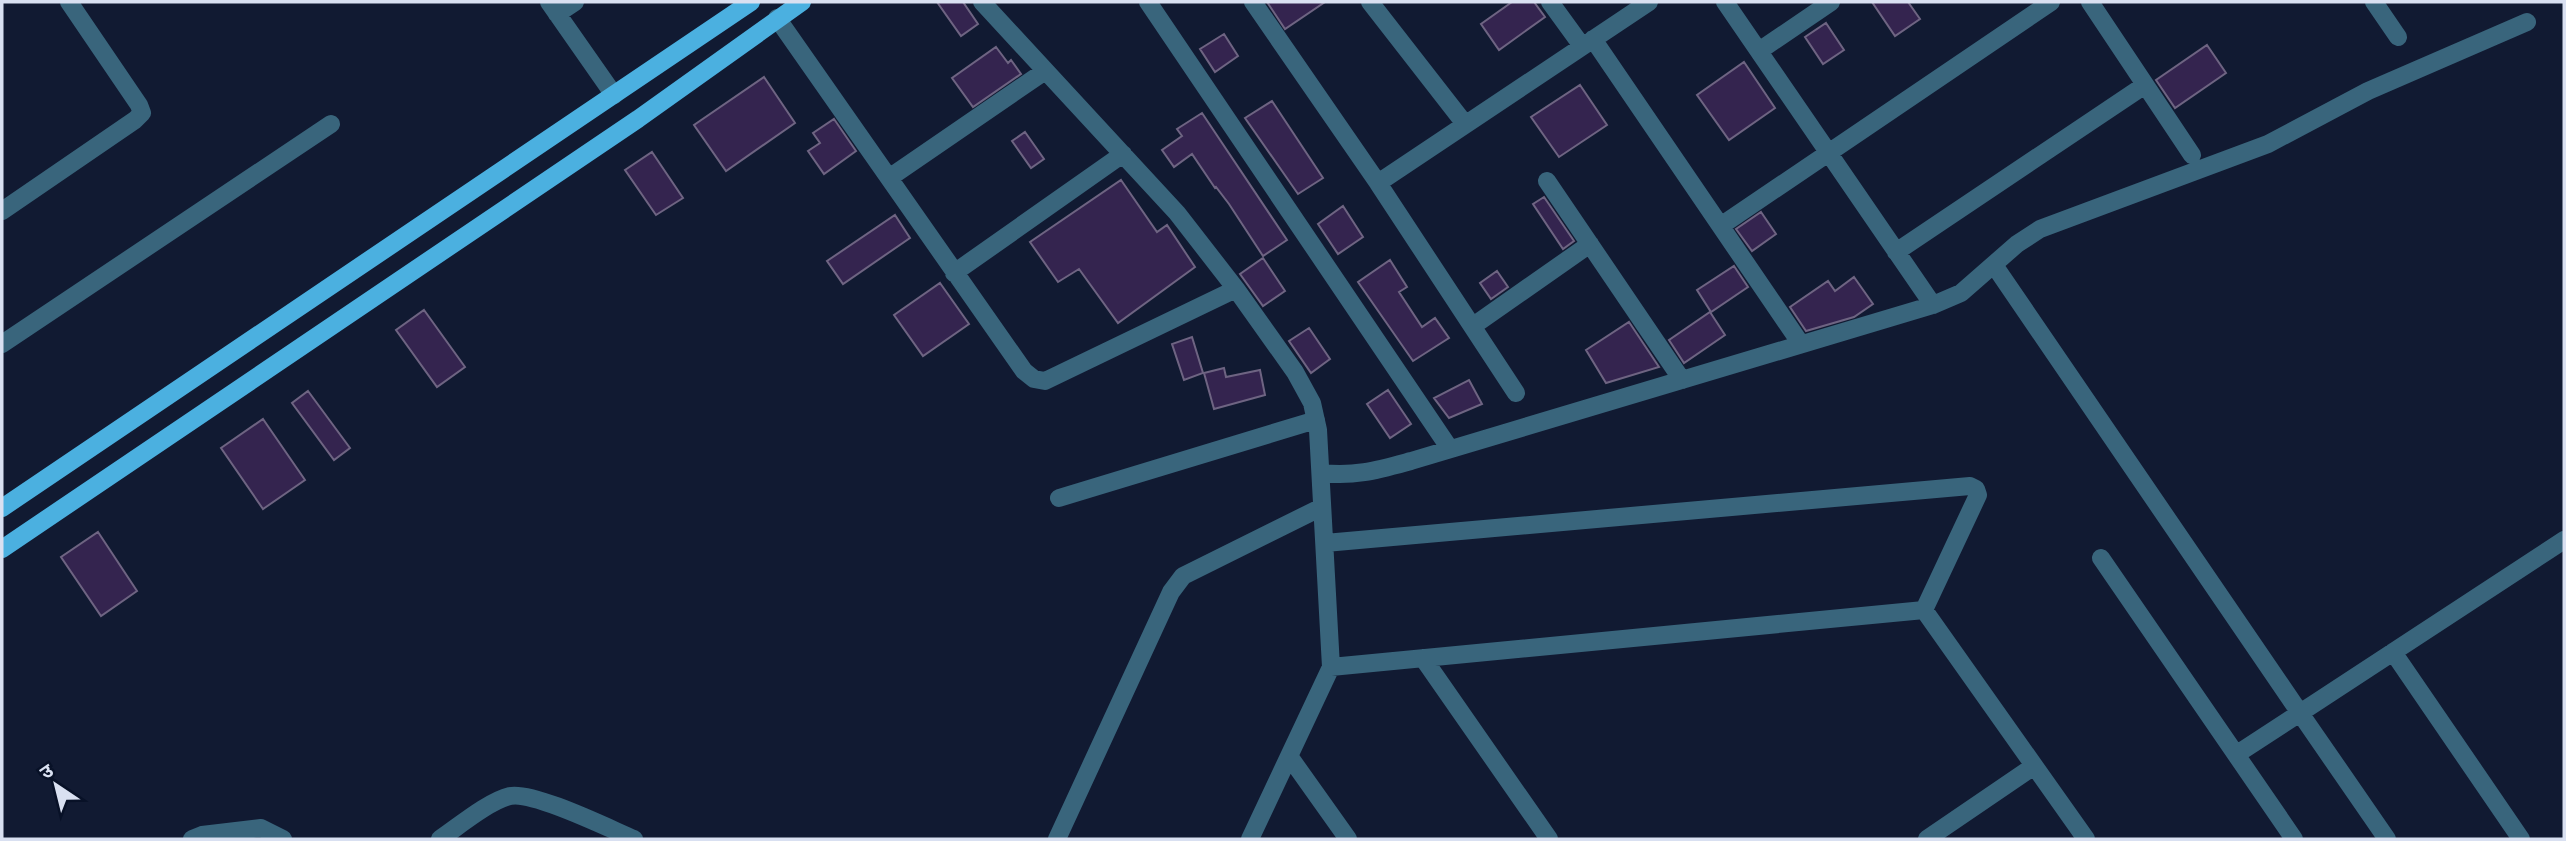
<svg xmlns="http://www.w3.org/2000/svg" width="2566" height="841" font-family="Barlow,'Noto Sans Devanagari',sans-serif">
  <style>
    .building { fill: #34244f; stroke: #6e6482; stroke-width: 2 }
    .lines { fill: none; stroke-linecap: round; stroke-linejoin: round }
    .minor { stroke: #39657c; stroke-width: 18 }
    .major { stroke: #4bb0e0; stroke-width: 18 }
  </style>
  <rect width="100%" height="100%" fill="#111a32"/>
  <path class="building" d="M937,2H963L978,24L961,36Z
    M1267,2H1325L1285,29Z
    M1512,2H1534L1545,17L1499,50L1481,24Z
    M1872,2H1908L1920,19L1895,36Z
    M1826,23L1844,50L1823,64L1805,37Z
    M1224,34L1238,56L1215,72L1200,49Z
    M2207,45L2226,73L2175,108L2156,80Z
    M996,47L1008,63L1011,60L1021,74L973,107L952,78Z
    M1744,62L1775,108L1729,140L1697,95Z
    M764,77L795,123L726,171L694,125Z
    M1580,85L1607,125L1559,157L1531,117Z
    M1272,101L1323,178L1298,194L1245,118Z
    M1202,113L1287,240L1263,256L1229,204L1216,187L1215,188L1192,154L1174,167L1162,150L1182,136L1177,129Z
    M834,119L856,151L824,174L808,151L820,143L813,133Z
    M1025,132L1044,159L1031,168L1012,141Z
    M652,152L683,198L656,215L625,170Z
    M1121,180L1157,232L1167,225L1195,267L1118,323L1079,269L1058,282L1030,242Z
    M1544,197L1574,241L1563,249L1533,204Z
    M1343,206L1363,237L1338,254L1318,224Z
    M1761,212L1776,234L1752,251L1736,229Z
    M895,215L910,238L843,284L827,261Z
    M1263,258L1285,291L1263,306L1240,274Z
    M1390,260L1407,287L1399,292L1422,327L1435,318L1449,338L1413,361L1358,282Z
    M1734,266L1748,287L1711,312L1697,290Z
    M1497,271L1508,287L1491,299L1480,283Z
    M1854,277L1873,304L1854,317L1806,331L1790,307L1828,281L1835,291Z
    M940,283L969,324L923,356L894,315Z
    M424,310L465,367L437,387L396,330Z
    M1710,312L1725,335L1684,363L1669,340Z
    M1629,322L1659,367L1606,383L1586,350Z
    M1309,328L1330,359L1311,373L1289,341Z
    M1192,337L1203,373L1184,380L1172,344Z
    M1224,368L1226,377L1260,370L1265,395L1214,409L1204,373Z
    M1469,380L1482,404L1449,418L1434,398Z
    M1388,390L1411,424L1390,438L1367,404Z
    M308,391L350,448L334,460L292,403Z
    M263,419L305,480L263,509L221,448Z
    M98,532L137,591L101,616L61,557Z"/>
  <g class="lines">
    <path class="minor" d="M549,2L614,95
      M982,2L1177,213L1236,289L1295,372L1312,403L1318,430L1331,667L1250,839
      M1148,2L1450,449
      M1253,2L1378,183L1516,393
      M1370,2L1465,124
      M1550,2L1582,46
      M1725,2L1933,305
      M2090,2L2192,155
      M2374,2L2398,37
      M557,14L575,2
      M777,18L1024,371L1034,379L1045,381L1236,289
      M1593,39L1801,344
      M1759,51L1831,2
      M889,178L1045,71
      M1547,181L1682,380
      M1378,183L1649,2
      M2,211L135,120L142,113L139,105L69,2
      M1722,225L2051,2
      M1896,252L2145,85
      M1994,265L2300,713L2564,540
      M954,273L1123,154
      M1473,326L1590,244
      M2,344L331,124
      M1321,473C1355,477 1378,470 1411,461L1933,305L1961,293L2017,244L2040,229L2268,144L2368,91L2527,22
      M1059,498L1316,420
      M1325,543L1970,486L1976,489L1978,495L1924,610
      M2101,558L2294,839
      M2393,652L2521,839
      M1423,658L1549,839
      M1331,667L1924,610L2086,839
      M2237,754L2300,713L2387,839
      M1289,756L1348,839
      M192,839L202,835L261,828L283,839
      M440,839C459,826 489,801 510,796C533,791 610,829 634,839
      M1057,839L1171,592L1183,576L1322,507
      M1927,839L2034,766"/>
    <path class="major" d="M2,508L751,2
      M2,549L638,119L802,2"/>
  </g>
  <rect width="2566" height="841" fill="none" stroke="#d9e0f1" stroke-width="7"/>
  <g transform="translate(56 785) rotate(325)" stroke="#081127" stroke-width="5" paint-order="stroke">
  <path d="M0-5L12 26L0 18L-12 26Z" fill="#d9e0f1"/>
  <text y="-10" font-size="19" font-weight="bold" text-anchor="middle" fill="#d9e0f1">उ</text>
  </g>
</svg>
